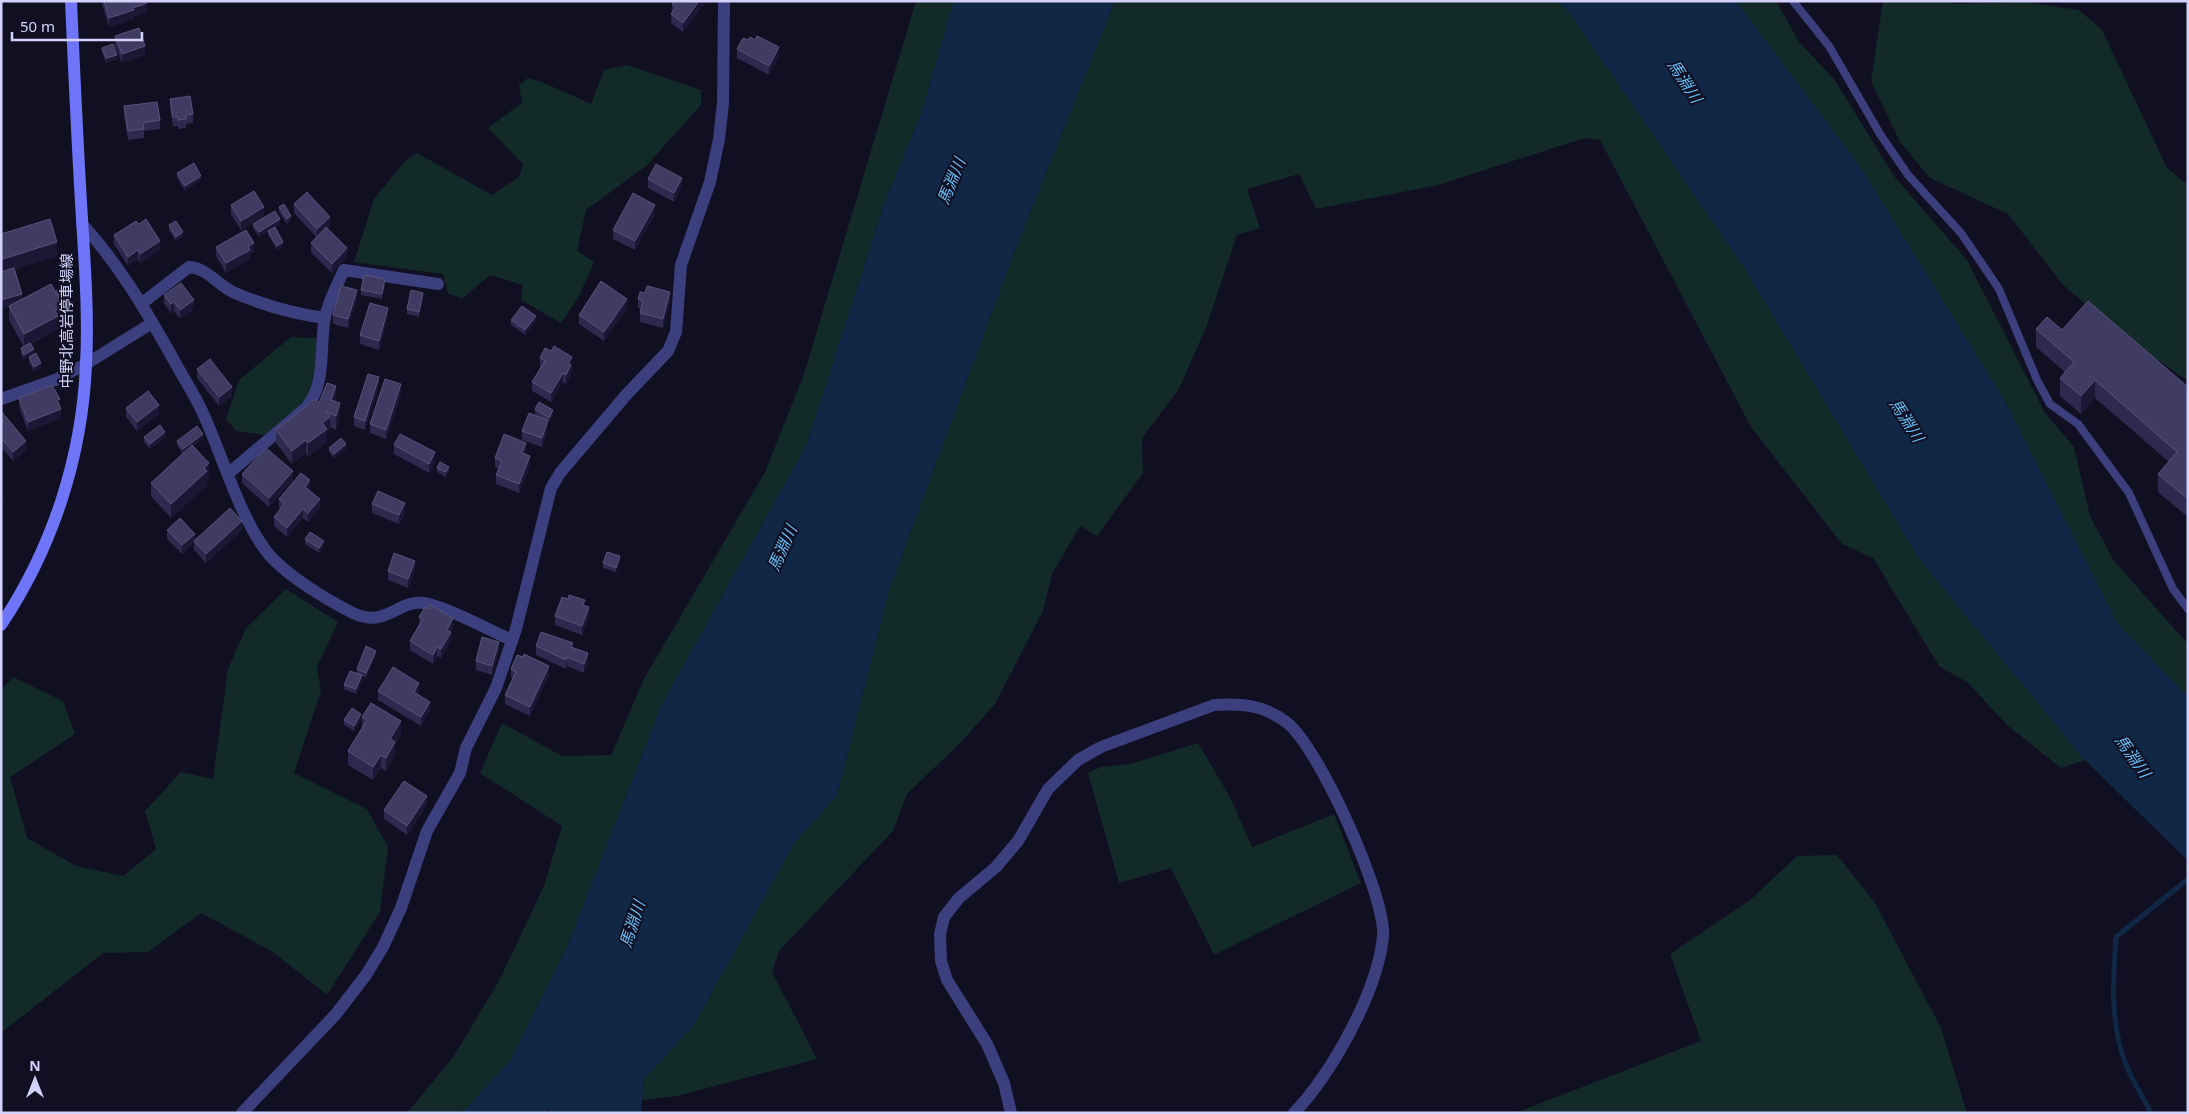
<svg xmlns="http://www.w3.org/2000/svg" width="2189" height="1114" font-family="'Noto Sans','Noto Sans JP',sans-serif">
  <style>
    .green { fill: #122b29 }
    .water { fill: #102845 }
    .lines { fill: none; stroke-linecap: round; stroke-linejoin: round }
    .stream { stroke: #102845; stroke-width: 5 }
    .lane { stroke: #3c3f7e; stroke-width: 8 }
    .street { stroke: #3c3f7e; stroke-width: 12 }
    .secondary { stroke: #6e75f8; stroke-width: 12 }
    .wall { fill: #2e294f }
    .shaded-wall { fill: #1b1735 }
    .building { fill: #3f3b62; stroke: #57537a }
    .labels { text-anchor: middle; stroke-width: 4; stroke-linejoin: round; paint-order: stroke }
    .street-label { font-size: 15px; fill: #d4d2fd; stroke: #110f22 }
    .water-label { font-size: 16px; font-style: italic; fill: #65bef7; stroke: #110f22 }
  </style>
  <rect width="100%" height="100%" fill="#110f22"/>
  <path class="green" d="M916,1H954L921,114L885,202L806,446L662,704L569,942L511,1060L462,1113H407L454,1056L500,979L544,886L562,826L480,773L502,723L562,756L611,755L644,679L765,472L804,374Z
    M1115,1H1559L1571,15L1743,266L1920,560L2085,760L2061,768L2007,725L1968,683L1939,666L1873,558L1842,544L1751,427L1600,140L1585,138L1438,185L1316,209L1299,174L1247,189L1260,228L1237,235L1207,325L1179,389L1142,438L1143,473L1097,536L1080,526L1052,574L1043,611L995,704L963,740L907,794L893,831L779,951L772,972L817,1059L677,1096L642,1100L644,1079L695,1023L794,843L837,795L889,590L1018,242Z
    M1736,1H1776L1799,42L1834,79L1894,176L1967,260L2045,413L2074,447L2090,516L2114,561L2188,644V697L2117,623L2006,403L1859,165Z
    M1883,1H1952L1953,4L2026,2L2079,10L2102,30L2167,168L2188,185V381L2122,335L2063,285L2008,214L1930,178L1900,142L1871,81Z
    M627,65L701,90V105L646,166L586,210L577,251L594,262L578,298L561,323L521,300L523,285L490,275L462,299L448,293L443,274L354,262L374,199L405,161L417,153L492,195L519,177L523,164L488,128L522,103L519,85L528,78L542,82L591,104L604,70Z
    M291,337L316,338L317,361L307,400L264,435L236,431L226,419L239,380Z
    M286,589L338,622L317,667L321,691L294,773L367,809L388,847L380,912L327,995L273,952L201,913L148,952L103,953L1,1033V690L13,677L63,701L75,734L10,777L27,838L76,866L123,876L156,849L145,811L181,772L213,779L228,669L246,628Z
    M1198,743L1230,797L1252,847L1334,814L1361,883L1214,955L1171,868L1119,883L1088,773L1101,767L1130,764Z
    M1837,855L1875,903L1941,1028L1967,1113H1515L1701,1041L1670,954L1749,901L1797,856Z"/>
  <path class="water" d="M954,1H1115L1018,242L889,590L837,795L794,843L695,1023L644,1079L641,1113H548L549,1109L544,1113H462L511,1060L569,942L662,704L806,446L885,202L921,114Z
    M1559,1H1736L1859,165L2006,403L2117,623L2188,697V861L2085,760L1920,560L1743,266L1571,15Z"/>
  <g class="lines">
    <path class="stream" d="M2151,1113C2143,1096 2131,1080 2125,1062C2110,1023 2113,978 2116,937L2188,879"/>
    <path class="lane" d="M1793,1L1829,46L1880,134L1908,175L1961,233L1999,289L2037,380L2050,404L2078,424L2129,493L2173,589L2188,609"/>
    <path class="street" d="M82,224C118,263 145,309 171,355C181,374 193,392 202,411C222,454 239,516 267,552C284,574 327,600 353,613C386,629 398,599 424,603C449,608 487,629 511,640
      M141,304L189,267C208,268 218,286 235,293C263,305 295,314 325,318
      M1,399L55,380L86,364L152,323
      M229,473L307,407C327,381 319,347 325,317C329,300 337,285 344,270L438,284
      M242,1113L336,1014L366,975L383,947L401,908L427,831L460,773L466,748L496,688L516,629L551,488L560,473L626,395L668,351L676,332L681,265L710,182L719,139L723,103L724,1
      M1011,1113L1004,1083L987,1044L947,980L941,961L940,934L944,917L959,898L996,867L1018,841L1048,789L1078,760L1101,747L1214,705C1241,703 1264,705 1286,722C1318,745 1386,896 1383,936C1378,991 1332,1073 1294,1113"/>
    <path class="secondary" d="M1,625C53,547 82,457 86,365C89,311 84,256 81,202C77,135 74,68 71,1"/>
  </g>
  <path class="wall" d="M101,1H147V12L134,16V19L109,27Z
    M674,1H706L683,32L671,23L672,4Z
    M115,36L145,55L122,63L115,45Z
    M102,48L117,59L106,63L102,52Z
    M737,49L779,56L769,75L737,58Z
    M170,99L193,114V123L186,124V128L178,129V126H173L170,108Z
    M124,106L160,120V129L144,131V138L128,140L124,115Z
    M177,173L201,180L185,191L177,178Z
    M648,179L682,187L674,202L648,188Z
    M294,204L330,226L327,229L347,257L332,273L311,252V243L316,237L294,213Z
    M231,205L264,216L241,230L231,214Z
    M279,207L291,221L287,224L279,212Z
    M655,214L635,250L613,239V230Z
    M253,224H280L275,227L283,246L277,250L268,235V231L259,237L253,228Z
    M169,225L183,237L176,241L169,230Z
    M1,234L57,256L15,269L22,299L56,292L68,301L62,304L64,320L58,323V329L31,344L24,359L21,353V348L24,347L9,320V307L1,309L2,271L1,268Z
    M114,235L160,250L140,263L138,259L128,266L114,244Z
    M216,247L254,252L250,254V259L226,273L216,256Z
    M385,284L382,299L361,295V290Z
    M164,295L194,309L180,319L174,311L171,313L164,304Z
    M423,297L419,317L407,314V309Z
    M357,299L348,328L333,324V315Z
    M638,299L670,301L663,328L640,322V313L641,309L638,308Z
    M627,308L604,341L579,324V315Z
    M388,317L379,350L360,344V335Z
    M511,320L536,321L525,335L511,325Z
    M2036,329L2062,330L2188,387V517L2158,492V474L2169,462L2095,398L2081,414L2060,396V378L2065,372L2036,347Z
    M29,357L41,368L34,371L29,361Z
    M540,358L572,366L571,374L566,384L563,382L551,402L532,391V382L541,367H540Z
    M197,369L232,396L219,406L197,378Z
    M379,386L365,430L354,426V417Z
    M401,393L386,439L370,433V424Z
    M19,398L60,407L61,418L28,431L19,407Z
    M336,400L335,402L340,417L336,430L330,427V430L327,432V442L308,457L306,453L292,464L276,443V430L319,403Z
    M126,408L159,414L137,431L126,417Z
    M535,409L553,415L549,422L548,421V429L542,447L522,440V431L542,418L535,414Z
    M1,411L26,450L13,461L1,447Z
    M144,437H165L150,449L144,442Z
    M203,438L193,446L209,477L207,478V485L171,518L151,496V483L183,454L177,445V441Z
    M394,445L435,461L429,473L394,454Z
    M329,448L346,449L334,458L329,452Z
    M526,452L525,455L530,466L519,493L496,484V475L499,469L495,467V458Z
    M437,468L449,471L446,477L437,472Z
    M242,474L293,480L269,507L242,483Z
    M310,489L309,490L320,508L308,522L303,518L287,537L274,526V517L280,509L279,508V499Z
    M372,504L405,512L399,524L372,513Z
    M167,530L195,540L242,530L206,563L194,550V543L182,554L167,539Z
    M305,539L324,546L319,553L305,544Z
    M620,561L616,572L603,568V563Z
    M415,570L408,588L388,580V571Z
    M585,606L589,616L582,635L555,625V616Z
    M419,617L453,627L451,632V641L441,658L437,656L433,664L410,650V641L419,624Z
    M536,646L573,647L588,662L584,673L567,666L566,669L536,655Z
    M499,651L492,675L476,670V661Z
    M376,655L366,678L362,676V680L356,694L344,689V685L357,673V669Z
    M511,669L549,675L530,716L505,704V695L513,679L511,678Z
    M378,691L419,692L418,694L430,711L421,726L378,700Z
    M362,717L401,734L395,744V755L386,771L381,768L373,780L348,765V751L362,728Z
    M361,719L354,731L344,725V720Z
    M427,805L407,835L384,819V810Z"/>
  <path class="shaded-wall" d="M699,1H706L683,32V23Z
    M147,3V12L134,16V19L109,27V18L133,8Z
    M145,46V55L122,63V54Z
    M779,47V56L769,75V66Z
    M117,55V59L106,63V58Z
    M201,176V180L185,191V186Z
    M682,178V187L674,202V193Z
    M655,205V214L635,250V241Z
    M264,207V216L241,230V221Z
    M291,216V221L287,224V219Z
    M330,217V226L317,238V229Z
    M280,219V224L259,237V232Z
    M183,232V237L176,241V237Z
    M160,241V250L140,263V254Z
    M57,242V256L3,273V259Z
    M283,242V246L277,250V246Z
    M254,243V252L250,254V259L226,273V263L248,246Z
    M347,248V257L332,273V264Z
    M138,250V259L128,266V257Z
    M385,279V284L382,299V294Z
    M357,290V299L348,328V319Z
    M670,292V301L663,328V319Z
    M423,293V297L419,317V312Z
    M22,294V303L1,309V300Z
    M68,296V301L61,305V300Z
    M627,299V308L604,341V332Z
    M194,300V309L180,319V310Z
    M174,302V311L171,313V304Z
    M64,306V320L58,323V329L24,347V334L55,311Z
    M388,308V317L379,350V341Z
    M536,316V321L525,335V330Z
    M34,349V354L24,359V355Z
    M572,357L571,374L566,384V375L568,364Z
    M41,363V368L34,371V367Z
    M563,373V382L551,402V393Z
    M379,377V386L365,430V421Z
    M2095,380V398L2081,414V396Z
    M401,384V393L386,439V430Z
    M336,386V400L331,413V400Z
    M232,387V396L219,406V397Z
    M60,399V408L57,400Z
    M340,403V417L336,430V416Z
    M159,405V414L137,431V422Z
    M61,409V418L28,431V422Z
    M553,410V415L549,422V418Z
    M330,417V430L327,432V442L308,457V443L322,423Z
    M548,420V429L542,447V438Z
    M165,432V437L150,449V444Z
    M203,434V438L183,454V449Z
    M306,440V453L292,464V451Z
    M26,441V450L13,461V452Z
    M526,443V452L522,462V453Z
    M346,444V449L334,458V454Z
    M435,452V461L429,473V464Z
    M530,456V466L519,493V484Z
    M209,463V477L207,478V485L171,518V504L204,468Z
    M449,467V471L446,477V472Z
    M293,471V480L269,507V498Z
    M310,480V489L305,496V487Z
    M4,498V503L1,504V500Z
    M320,499V508L308,522V513Z
    M405,503V512L399,524V515Z
    M303,509V518L287,537V528Z
    M242,521V530L206,563V554Z
    M195,534V542L194,541V543L182,554V545Z
    M324,541V546L319,553V548Z
    M620,556V561L616,572V568Z
    M415,561V570L408,588V579Z
    M589,607V616L582,635V626Z
    M453,618V627L447,639V630Z
    M451,632V641L441,658V649Z
    M499,642V651L492,675V666Z
    M437,647V656L433,664V655Z
    M376,651V655L366,678V673Z
    M588,653V662L584,673V664Z
    M567,657V666L566,669V660Z
    M549,666V675L530,716V707Z
    M362,675V680L356,694V689Z
    M419,683V692L414,701V692Z
    M430,702V711L421,726V717Z
    M361,714V719L354,731V726Z
    M401,721V734L395,744V755L386,771V758L390,739Z
    M381,755V768L373,780V767Z
    M427,796V805L407,835V826Z"/>
  <path class="building" d="M104,1H147V3L133,8L134,10L109,18Z
    M674,1H699L683,23L671,14L676,7L672,4Z
    M139,28L145,46L122,54L115,36Z
    M757,36L779,47L769,66L737,49L743,38L748,40L750,37L755,40Z
    M113,44L117,55L106,58L102,48Z
    M190,96L193,114L186,115V119L178,120V117H173L170,99Z
    M157,102L160,120L143,123L144,129L128,131L124,106Z
    M194,163L201,176L185,186L177,173Z
    M656,164L682,178L674,193L648,179Z
    M254,191L264,207L241,221L231,205Z
    M307,192L330,217L317,229L294,204Z
    M633,193L655,205L635,241L613,230Z
    M284,204L291,216L287,219L279,207Z
    M275,211L280,219L259,232L253,224Z
    M50,219L57,242L3,259L1,254V234Z
    M146,219L160,241L140,254L138,250L128,257L114,235L136,221L139,224Z
    M176,221L183,232L176,237L169,225Z
    M275,227L283,242L277,246L268,231Z
    M326,227L347,248L332,264L311,243Z
    M246,230L254,243L248,246L250,250L226,263L216,247Z
    M14,268L22,294L1,300V272Z
    M364,275L385,279L382,294L361,290Z
    M601,281L627,299L604,332L579,315Z
    M181,283L194,300L180,310L174,302L171,304L164,295Z
    M51,284L64,306L55,311L58,316L24,334L9,306Z
    M341,286L357,290L348,319L333,315Z
    M647,286L670,292L663,319L640,313L643,301L638,299L640,292L645,293Z
    M63,288L68,296L61,300L56,291Z
    M411,290L423,293L419,312L407,309Z
    M2088,301L2188,387V499L2158,474L2177,452L2095,380L2081,396L2060,378L2074,362L2036,329L2047,317L2062,330Z
    M370,303L388,308L379,341L360,335Z
    M522,306L536,316L525,330L511,320Z
    M30,343L34,349L24,355L21,348Z
    M554,346L572,357L568,364L571,365L566,375L563,373L551,393L532,382L545,361L540,358L545,348L551,351Z
    M36,353L41,363L34,367L29,357Z
    M210,359L232,387L219,397L197,369Z
    M368,374L379,377L365,421L354,417Z
    M385,379L401,384L386,430L370,424Z
    M327,383L336,386L331,400L340,403L336,416L326,412L330,417L322,423L327,429L308,443L306,440L292,451L276,430L315,399L319,403Z
    M52,385L60,399L57,400L61,409L28,422L19,398Z
    M148,391L159,405L137,422L126,408Z
    M539,402L553,410L549,418L535,409Z
    M1,411L26,441L13,452L1,438Z
    M529,413L548,420L542,438L522,431Z
    M160,425L165,432L150,444L144,437Z
    M197,426L203,434L183,449L177,441Z
    M400,434L435,452L429,464L394,445Z
    M504,434L526,443L522,453L530,456L519,484L496,475L502,461L495,458Z
    M341,438L346,444L334,454L329,448Z
    M192,445L209,463L204,468L207,471L171,504L151,483Z
    M266,448L293,471L269,498L242,474Z
    M440,462L449,467L446,472L437,468Z
    M301,473L310,480L305,487L320,499L308,513L303,509L287,528L274,517L284,504L279,499Z
    M378,491L405,503L399,515L372,504Z
    M230,508L242,521L206,554L194,541Z
    M180,518L195,534L182,545L167,530Z
    M310,532L324,541L319,548L305,539Z
    M607,552L620,556L616,568L603,563Z
    M394,553L415,561L408,579L388,571Z
    M569,595L585,600L583,605L589,607L582,626L555,616L562,597L568,599Z
    M430,605L453,618L447,630L451,632L441,649L437,647L433,655L410,641L423,619L419,617L425,607L428,609Z
    M541,632L573,643L571,647L588,653L584,664L567,657L566,660L536,646Z
    M482,637L499,642L492,666L476,661Z
    M366,646L376,651L366,673L357,669Z
    M524,654L549,666L530,707L505,695L516,672L511,669L517,655L523,657Z
    M393,667L419,683L414,692L430,702L421,717L378,691Z
    M350,671L362,675L356,689L344,685Z
    M371,703L401,721L390,739L395,742L386,758L381,755L373,767L348,751L367,720L362,717Z
    M352,708L361,714L354,726L344,720Z
    M404,781L427,796L407,826L384,810Z"/>
  <g class="labels">
    <g class="street-label">
      <text transform="translate(67 321) rotate(-90)" y="5">中野北高岩停車場線</text>
    </g>
    <g class="water-label">
      <text transform="translate(1685 81) rotate(57)" y="6">馬淵川</text>
      <text transform="translate(951 181) rotate(-68)" y="6">馬淵川</text>
      <text transform="translate(1907 420) rotate(57)" y="6">馬淵川</text>
      <text transform="translate(782 548) rotate(-66)" y="6">馬淵川</text>
      <text transform="translate(2133 756) rotate(55)" y="6">馬淵川</text>
      <text transform="translate(632 924) rotate(-72)" y="6">馬淵川</text>
    </g>
  </g>
  <rect width="2189" height="1114" fill="none" stroke="#d4d2fd" stroke-width="5"/>
  <g transform="translate(35 1079)" stroke="#110f22" stroke-width="4" paint-order="stroke">
  <path d="M0-4L9 19L0 12L-9 19Z" fill="#d4d2fd"/>
  <text y="-8" font-size="14" font-weight="bold" text-anchor="middle" fill="#d4d2fd">N</text>
  </g>
  <path d="M12 32v8h130v-8" fill="none" stroke="#d4d2fd" stroke-width="2.5"/>
  <text x="20" y="32" font-size="15" fill="#d4d2fd" stroke="#110f22" stroke-width="4" paint-order="stroke">50 m</text>
</svg>
